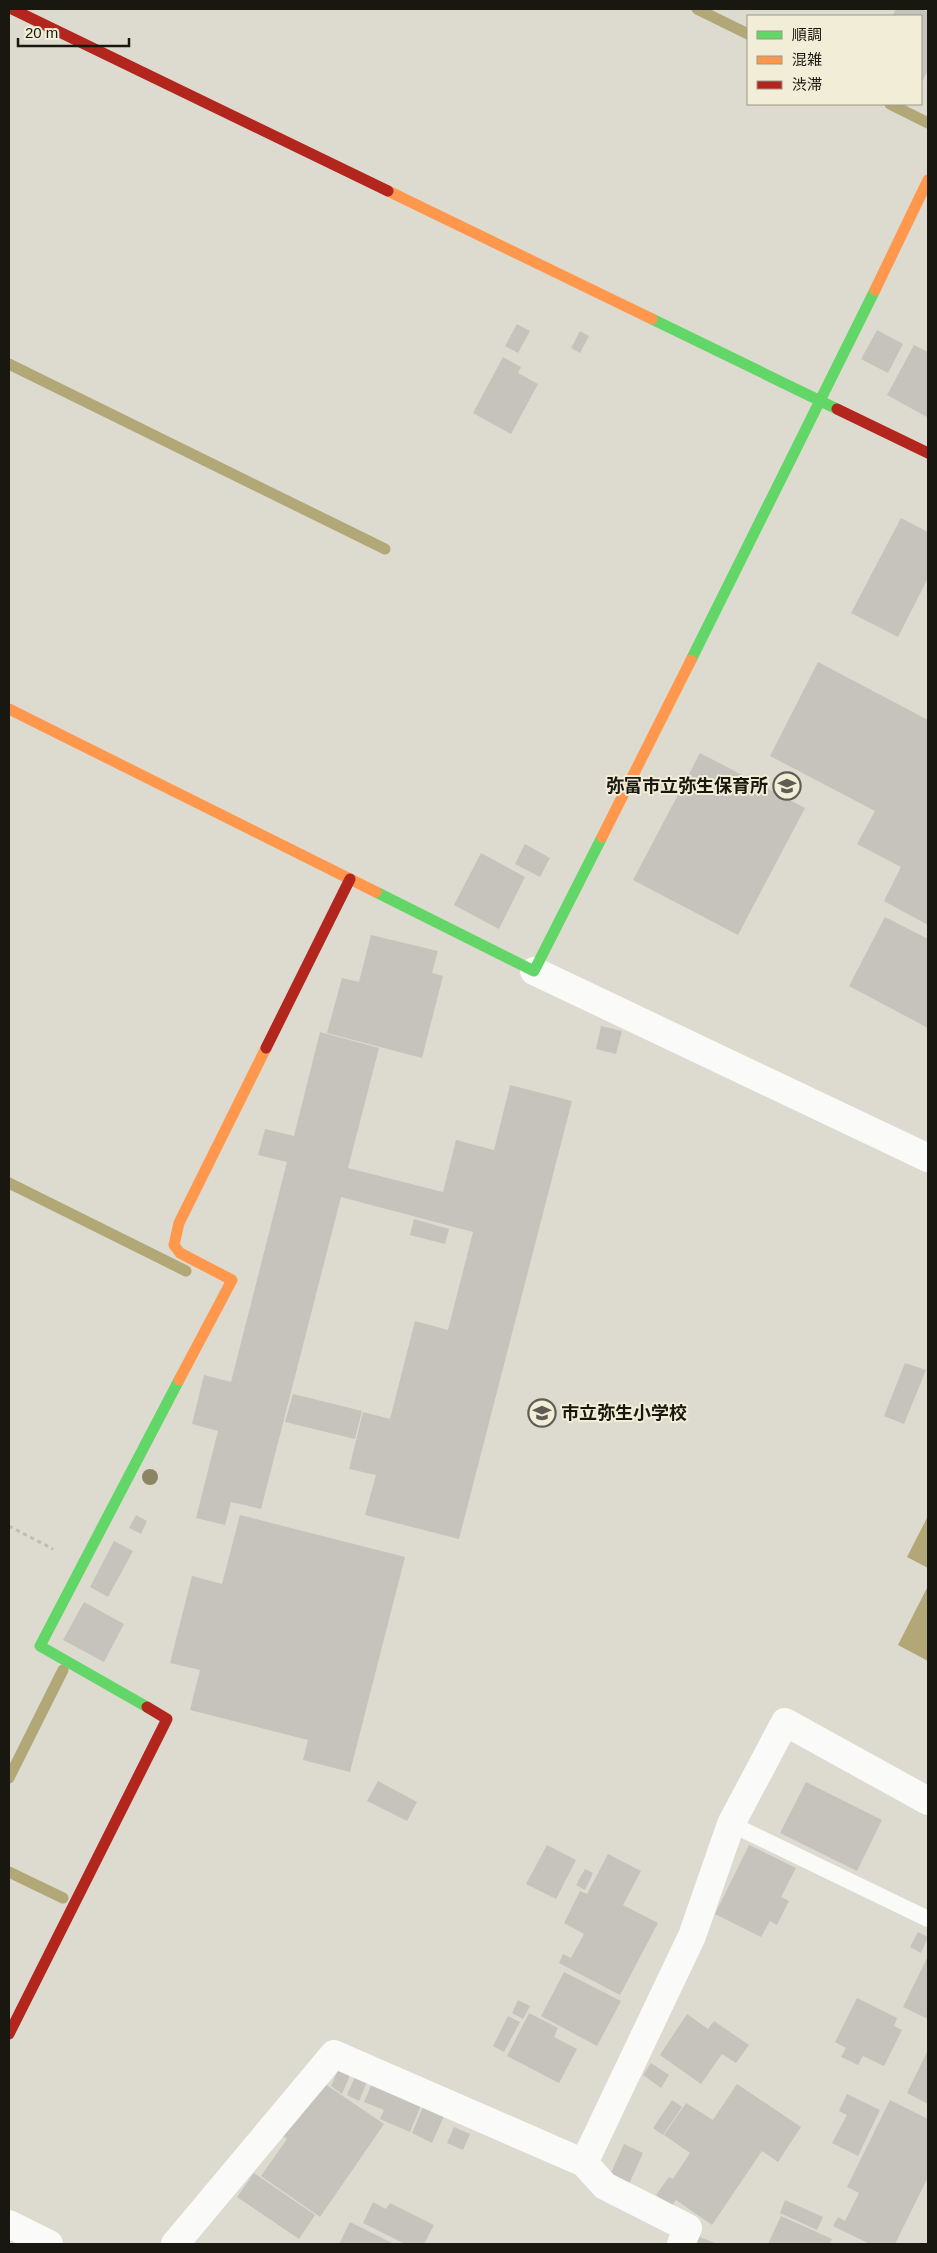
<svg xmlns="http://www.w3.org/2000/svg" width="937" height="2253" font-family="Helvetica,'Noto Sans JP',sans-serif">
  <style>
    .water { fill: #b2a776 }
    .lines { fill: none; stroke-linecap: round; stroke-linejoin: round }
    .stream { stroke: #b2a776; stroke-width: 11 }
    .building { fill: #c5c3bb }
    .path { stroke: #bdbcb7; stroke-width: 3; stroke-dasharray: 4 4; stroke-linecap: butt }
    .lane { stroke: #fafaf8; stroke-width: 16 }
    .street { stroke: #fafaf8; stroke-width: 28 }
    .fast { stroke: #63d668; stroke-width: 11 }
    .slow { stroke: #ff974d; stroke-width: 11 }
    .jam { stroke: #b3261e; stroke-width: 11 }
    .tree { fill: #8b8561 }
    .labels { text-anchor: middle; stroke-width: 4; stroke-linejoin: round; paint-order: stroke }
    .poi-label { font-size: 18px; font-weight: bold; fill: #191810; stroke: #f1edd7; text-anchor: end }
  </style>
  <rect width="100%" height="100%" fill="#dddbd0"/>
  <path class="water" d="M928,1516V1568L907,1557Z
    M928,1586V1661L898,1645Z"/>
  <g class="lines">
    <path class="stream" d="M697,9L748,34
      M890,104L928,123
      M9,364L385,549
      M9,1183L186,1271
      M9,1778L63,1670
      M9,1872L63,1898"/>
  </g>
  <path class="building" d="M896,9H921L928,12V70L921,84V16H892Z
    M517,324L530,331L518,353L505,346Z
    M877,330L903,344L888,373L861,359Z
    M580,331L589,336L580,353L571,348Z
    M914,345L928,352L927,417L887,395Z
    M503,357L521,367L518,373L538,384L511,434L473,413Z
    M901,518L928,532V578L898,637L851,613Z
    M818,662L928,720V925L884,901L901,867L857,844L875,811L770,756Z
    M700,753L805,808L738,935L633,880Z
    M525,844L550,858L540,877L515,864Z
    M481,853L525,877L499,929L454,905Z
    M885,917L928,939V1028L849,986Z
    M371,935L438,951L432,973L443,976L422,1058L327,1033L342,978L359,982Z
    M601,1026L622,1031L616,1054L596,1049Z
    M320,1032L379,1048L348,1168L443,1192L456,1140L494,1150L510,1085L572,1101L459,1539L365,1515L376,1475L349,1469L363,1412L390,1419L415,1321L448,1330L473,1232L341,1197L261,1509L231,1502L225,1525L196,1518L218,1431L192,1424L204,1375L231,1382L287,1162L258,1155L265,1129L294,1136Z
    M414,1219L449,1229L445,1244L410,1235Z
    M905,1363L926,1370L904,1424L884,1416Z
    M293,1394L362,1411L355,1439L285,1422Z
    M136,1515L147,1521L141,1534L129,1528Z
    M240,1515L405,1557L350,1772L303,1760L308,1740L190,1710L200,1670L170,1663L192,1576L222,1584Z
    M114,1541L133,1551L108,1597L90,1587Z
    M84,1602L124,1624L104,1662L63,1640Z
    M378,1781L417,1802L407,1821L367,1801Z
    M806,1782L882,1820L857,1871L780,1833Z
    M547,1845L576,1860L556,1899L526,1884Z
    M749,1845L796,1868L781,1897L789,1901L777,1925L770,1921L761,1937L715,1914Z
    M608,1854L641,1871L623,1905L658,1923L620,1995L559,1963L563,1954L571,1958L584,1934L564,1923L580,1891L587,1894Z
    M585,1869L593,1873L585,1890L576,1885Z
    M918,1932L928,1937L921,1953L910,1947Z
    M928,1956V2019L903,2007Z
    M564,1972L621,2001L597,2046L541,2016Z
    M857,1998L897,2018L894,2026L902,2030L884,2066L863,2056L858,2065L841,2057L846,2048L835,2042Z
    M518,2000L530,2006L523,2019L512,2013Z
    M529,2013L558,2028L554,2037L577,2049L559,2083L507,2056Z
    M687,2014L708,2029L714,2021L749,2045L736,2063L722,2054L701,2084L660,2055Z
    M508,2016L520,2022L504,2052L493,2046Z
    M928,2050V2104L907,2093Z
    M651,2063L669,2075L661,2088L643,2075Z
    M338,2070L350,2075L342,2094L331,2086Z
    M355,2077L367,2082L359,2101L347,2095Z
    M373,2081L422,2103L410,2132L380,2119L384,2110L364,2102Z
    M325,2084L384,2124L320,2217L261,2176L287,2139L280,2134Z
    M737,2084L801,2127L778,2162L762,2151L712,2225L676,2200L672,2206L656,2195L669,2177L673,2179L690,2153L664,2135L686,2103L713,2120Z
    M847,2094L880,2110L858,2156L832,2143L847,2115L839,2111Z
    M672,2100L682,2107L663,2135L653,2128Z
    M890,2100L928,2119V2177L895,2244H870L833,2226L838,2217L845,2221L859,2193L847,2187Z
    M424,2104L445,2114L432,2143L412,2133Z
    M454,2127L470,2134L463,2150L447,2143Z
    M624,2144L643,2153L629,2184L610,2175Z
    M254,2173L315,2215L299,2239L237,2197Z
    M785,2200L823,2217L817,2230L780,2213Z
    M373,2202L386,2209L390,2203L434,2225L424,2244H405L363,2223Z
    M781,2216L832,2239L829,2244H768Z
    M350,2222L394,2244H339Z
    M695,2235L717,2244H692Z"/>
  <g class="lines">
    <path class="path" d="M9,1526L53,1549"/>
    <path class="lane" d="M731,1824L928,1919"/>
    <path class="street" d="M534,971L928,1158
      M584,2163L692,1936L731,1824L785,1722L928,1801
      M9,2224L49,2244
      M175,2244L334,2054L584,2163L605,2186L688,2228L681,2244"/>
    <path class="fast" d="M652,319L837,409
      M691,660L875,290
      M376,892L534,971L602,837
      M147,1707L40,1646L179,1380"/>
    <path class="slow" d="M388,191L652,319
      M875,290L928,180
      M9,709L376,892
      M602,837L691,660
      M179,1380L232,1280L180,1253L174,1245L179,1223L266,1048"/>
    <path class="jam" d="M12,9L388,191
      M837,409L928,453
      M266,1048L350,879
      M9,2034L167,1719L147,1707"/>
  </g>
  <circle class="tree" cx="150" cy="1477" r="8"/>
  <defs>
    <g id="school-ring" transform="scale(1.4375)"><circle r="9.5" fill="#f1edd7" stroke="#5e5c53" stroke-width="1.5"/><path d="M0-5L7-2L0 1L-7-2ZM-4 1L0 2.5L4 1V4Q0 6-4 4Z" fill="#5e5c53"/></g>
  </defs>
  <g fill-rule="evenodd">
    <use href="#school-ring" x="787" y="786"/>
    <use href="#school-ring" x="542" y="1413"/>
  </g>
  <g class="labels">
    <g class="poi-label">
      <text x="768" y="792">弥富市立弥生保育所</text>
      <text x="561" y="1419" text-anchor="start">市立弥生小学校</text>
    </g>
  </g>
  <rect width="937" height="2253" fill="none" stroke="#191810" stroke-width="20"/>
  <rect x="747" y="15" width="175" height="90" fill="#f1edd7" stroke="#9b9887"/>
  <rect x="757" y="31" width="25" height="8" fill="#63d668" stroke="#9b9887"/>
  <text x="792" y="40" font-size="15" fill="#191810">順調</text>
  <rect x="757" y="56" width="25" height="8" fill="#ff974d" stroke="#9b9887"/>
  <text x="792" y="65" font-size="15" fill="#191810">混雑</text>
  <rect x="757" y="81" width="25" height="8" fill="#b3261e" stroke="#9b9887"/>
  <text x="792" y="90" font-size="15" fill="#191810">渋滞</text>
  <path d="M18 38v8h111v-8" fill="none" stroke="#191810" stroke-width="2.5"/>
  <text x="25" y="38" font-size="15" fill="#191810" stroke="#f1edd7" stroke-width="4" paint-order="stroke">20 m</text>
</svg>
